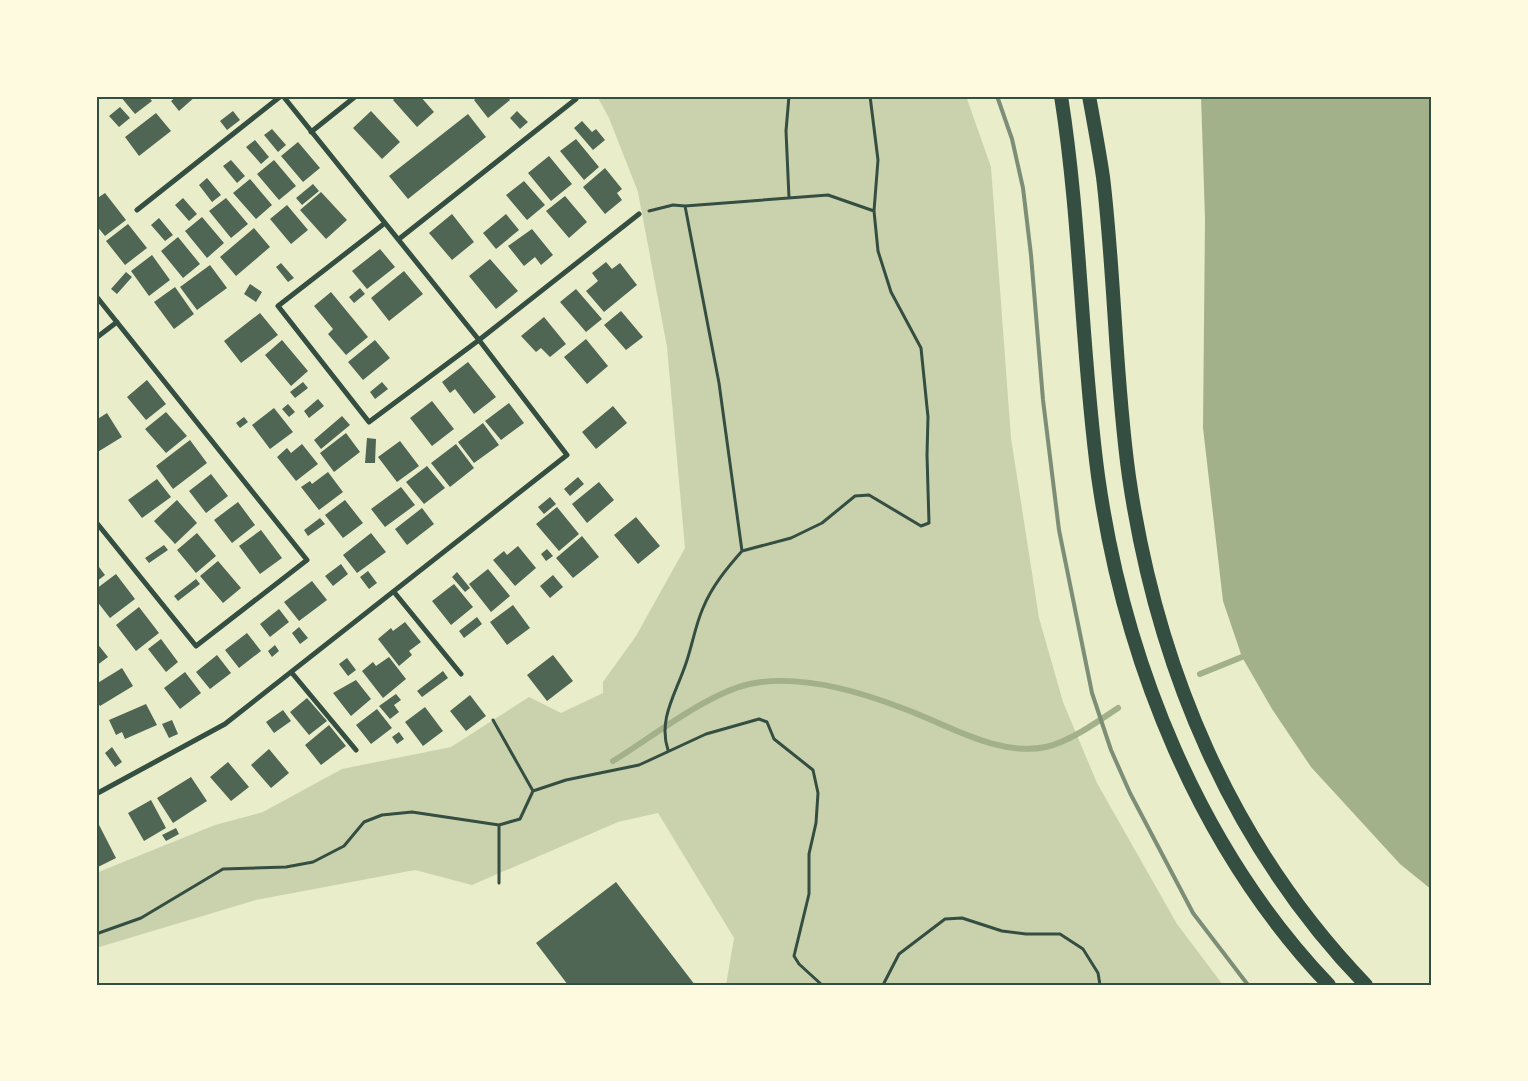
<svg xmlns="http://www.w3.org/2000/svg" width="1528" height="1081" font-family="Arial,sans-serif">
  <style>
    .green { fill: #cad2ad }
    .water { fill: #a3b18a }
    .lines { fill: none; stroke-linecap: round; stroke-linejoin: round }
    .stream { stroke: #a3b18a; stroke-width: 6 }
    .building { fill: #4f6655 }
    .path { stroke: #344e41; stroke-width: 3 }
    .minor { stroke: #344e41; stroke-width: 5 }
    .trunk { stroke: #344e41; stroke-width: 14 }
    .rail { stroke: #7c8e77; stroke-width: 4 }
    .neatline { fill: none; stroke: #344e41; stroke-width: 2 }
  </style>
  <rect width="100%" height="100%" fill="#e9edc9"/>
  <path class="green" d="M597,96H966L991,167L1011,438L1039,618L1063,702L1097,783L1177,924L1223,985H726L734,938L658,813L618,822L472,885L415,870L256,900L96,948V873L215,825L263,812L342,769L451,747L529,697L561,713L603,693V682L636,636L685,548L667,347L638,192L609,118Z"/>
  <path class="water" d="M1201,96H1432V890L1400,864L1311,767L1272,709L1242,657L1223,601L1203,428L1205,219Z"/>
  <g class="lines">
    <path class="stream" d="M1200,674L1242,657
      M613,761C651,738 713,689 755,683C802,675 858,691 902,708C947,724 996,757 1046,747C1069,742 1099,721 1118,708"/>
  </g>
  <path class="building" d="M120,96H148L152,101L135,114Z
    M177,96H196L179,111L171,101Z
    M397,96H420L434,112L417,127L393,100Z
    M479,96H507L510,100L488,118L474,100Z
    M120,107L130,118L119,127L109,116Z
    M233,111L240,120L227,130L220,121Z
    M371,111L400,142L382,159L353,128Z
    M517,111L528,122L520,129L510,118Z
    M156,113L171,131L139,156L125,137Z
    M468,114L486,137L408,199L389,176Z
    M582,121L592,132L596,129L605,140L593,150L574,128Z
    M272,129L286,145L278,152L264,135Z
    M576,139L599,167L584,180L560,151Z
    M255,140L269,157L261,164L246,147Z
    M298,142L320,168L303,182L281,156Z
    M549,156L572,184L551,201L528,173Z
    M231,160L245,176L237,183L223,166Z
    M274,160L296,186L279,200L257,174Z
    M605,168L622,189L617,193L622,200L605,214L583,187Z
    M207,178L221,195L212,202L199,185Z
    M250,179L272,205L256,219L233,193Z
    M524,181L545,205L527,220L506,195Z
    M313,184L319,191L302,205L296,198Z
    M321,192L347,220L326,239L300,210Z
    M105,193L126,220L105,236L96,225V199Z
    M565,196L587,222L569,238L546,211Z
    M183,198L197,214L189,221L175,205Z
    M226,198L248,224L231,238L209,211Z
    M287,205L308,230L291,244L270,219Z
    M452,214L474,242L452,260L429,233Z
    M506,214L519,230L496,249L483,233Z
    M202,217L224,243L207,258L185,231Z
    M159,218L173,235L165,241L151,225Z
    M128,224L147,248L125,265L106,241Z
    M254,228L270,247L236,276L220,257Z
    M532,229L553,255L541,265L535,257L524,266L508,246Z
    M178,237L200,264L183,278L161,251Z
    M380,249L395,267L367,289L352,271Z
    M152,255L170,280L149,296L131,271Z
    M490,259L518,291L496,309L469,276Z
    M606,262L612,269L620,263L637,285L604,312L586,291L598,281L592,273Z
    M281,263L294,278L288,282L276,267Z
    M210,265L227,288L197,310L180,287Z
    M404,271L423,294L389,321L371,298Z
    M126,272L132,277L117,294L111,289Z
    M250,284L262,292L256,302L244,294Z
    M175,287L194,314L174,329L154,302Z
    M360,288L365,294L354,303L349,297Z
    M576,289L602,319L586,332L560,302Z
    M331,292L368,337L346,355L328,334L333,329L314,306Z
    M621,311L643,337L626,350L604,325Z
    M260,313L278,335L241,363L224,341Z
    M544,317L566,344L550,357L541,348L536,352L521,336Z
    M586,339L608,366L587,384L564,357Z
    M282,340L308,371L291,386L265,355Z
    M375,340L390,358L363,380L348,362Z
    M468,362L496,397L474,414L455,389L450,393L442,382Z
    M147,380L166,404L146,420L127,397Z
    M303,382L308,388L295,398L290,392Z
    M382,382L388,389L375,399L370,392Z
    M318,399L324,406L309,418L304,411Z
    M432,401L454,429L432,446L410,418Z
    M509,403L524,423L501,440L485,421Z
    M288,404L295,412L289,417L282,409Z
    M613,406L627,423L596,449L582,432Z
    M274,408L293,432L270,449L252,425Z
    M166,412L187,436L166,453L145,429Z
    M107,413L122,437L96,453V420Z
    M342,416L350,425L321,449L314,440Z
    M244,417L248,422L240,428L236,423Z
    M483,423L499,445L474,463L458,442Z
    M346,433L360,452L334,472L320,453Z
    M367,438L376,439L375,463H365Z
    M190,440L207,463L173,489L156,466Z
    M400,441L419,466L397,482L378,457Z
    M302,444L318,464L296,481L277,457L287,448L291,453Z
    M456,444L474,468L450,487L431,463Z
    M427,466L445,488L424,504L406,482Z
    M328,472L343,492L319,510L301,487L310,481L312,484Z
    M211,474L228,496L206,513L189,491Z
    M578,477L584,484L570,496L564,489Z
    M157,479L171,497L142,518L128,500Z
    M599,482L614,500L587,523L572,504Z
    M401,487L415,505L385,527L371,509Z
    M550,497L556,504L544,514L538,507Z
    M177,500L197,523L175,544L154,521Z
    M345,500L363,523L343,538L325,515Z
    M238,502L255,525L232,543L214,520Z
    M557,507L579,534L559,551L536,524Z
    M422,508L434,524L407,545L395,529Z
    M636,517L660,546L638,564L614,535Z
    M320,518L325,524L308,536L304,530Z
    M261,530L282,558L260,574L239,546Z
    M197,533L216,556L196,573L177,550Z
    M371,533L386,552L357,573L343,555Z
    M582,536L599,557L573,578L556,558Z
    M164,545L168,550L149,563L145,558Z
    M518,546L536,568L515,586L493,560L504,551L507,555Z
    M547,549L553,556L546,561L541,554Z
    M218,561L241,588L223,603L200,576Z
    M96,563L105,575L96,582Z
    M341,564L348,574L333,586L325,576Z
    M488,569L510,596L491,612L469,584Z
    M368,571L377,583L369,589L360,577Z
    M457,572L470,588L465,592L452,577Z
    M116,574L135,599L110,618L96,600V589Z
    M553,575L563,587L550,598L540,586Z
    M196,579L200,584L178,601L174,596Z
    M312,581L327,600L299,621L284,602Z
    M454,584L473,607L451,625L432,601Z
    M513,605L530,628L507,645L490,622Z
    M139,607L159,633L136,651L116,625Z
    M279,609L289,622L270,637L260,624Z
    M477,617L482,624L464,638L459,631Z
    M405,622L421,642L409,651L412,655L399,666L378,639L391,628L393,631Z
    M299,627L308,638L300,644L292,633Z
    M247,633L261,651L239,668L225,650Z
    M161,639L178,662L166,672L148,649Z
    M96,642L108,657L96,666Z
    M275,645L279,651L272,657L268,651Z
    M217,655L231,673L210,689L196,672Z
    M553,655L573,681L547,701L527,675Z
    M389,657L406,679L383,698L362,671L373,662L376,666Z
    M347,658L356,670L348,676L339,664Z
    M122,668L133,686L100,706L96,700V684Z
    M443,671L448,678L422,697L417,691Z
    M185,672L201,693L180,709L164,688Z
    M356,680L371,699L351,716L333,693Z
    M396,694L401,700L394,705L399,712L390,719L379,706Z
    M470,695L486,716L466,731L450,711Z
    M307,698L327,721L309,735L290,712Z
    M146,704L157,725L125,739L122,732L116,735L109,720Z
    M425,707L443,731L423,746L405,722Z
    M377,709L392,728L371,744L356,725Z
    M283,710L291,721L274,733L266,722Z
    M172,720L178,734L169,738L162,724Z
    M329,725L346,746L321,765L305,745Z
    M399,732L404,739L397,744L392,737Z
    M112,747L122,762L115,767L105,753Z
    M269,749L289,773L271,788L251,765Z
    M228,762L249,787L231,801L210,777Z
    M191,777L207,801L173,823L157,798Z
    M151,800L166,828L144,841L128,813Z
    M96,819L116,858L96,868Z
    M176,828L179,834L166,841L162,835Z
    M616,882L695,985H568L536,943Z"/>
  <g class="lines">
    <path class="path" d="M789,96L786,131L789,198
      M870,96L878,160L874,211
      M649,211L673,205L685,206L828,195L874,211L878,251L891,292L921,348L928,417L927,455L929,523L921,526L869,495L855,496L822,523L791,538L742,551L719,383L685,206
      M668,750C658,720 675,695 685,666C692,647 695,626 703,608C712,586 727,568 742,551
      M533,791L566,780L639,765L706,734L759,719L767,722L774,739L813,770L818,793L816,823L809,854V894L794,956L799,964L822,985
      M499,825V883
      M96,934L141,918L223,869L286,867L313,862L344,846L364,822L382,815L412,812L499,825L520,819L533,791L493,720
      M883,985L899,954L945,919L962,918L1002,931L1026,934H1060L1083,949L1098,973L1100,985"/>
    <path class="minor" d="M311,132L356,96
      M137,210L281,96
      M385,223L278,306L369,422L479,340L639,214
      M399,239L576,99
      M96,296L307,560L196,646L96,522
      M96,338L117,322
      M394,592L461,674
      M292,673L356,750
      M96,794L225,724L567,455L479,340L283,96"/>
    <path class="trunk" d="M1061,96C1081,222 1081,350 1098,476C1124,661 1199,849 1329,985
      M1089,96C1094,123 1099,150 1103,177C1115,276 1115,378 1129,477C1157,668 1231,845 1366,985"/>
    <path class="rail" d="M997,96L1012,139L1023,188L1031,255L1043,400L1059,530L1092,693L1111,750L1130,793L1193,913L1248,985"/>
  </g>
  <rect width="1528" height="1081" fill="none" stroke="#fefae0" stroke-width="195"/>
  <rect x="98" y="98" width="1332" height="886" class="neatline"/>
</svg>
